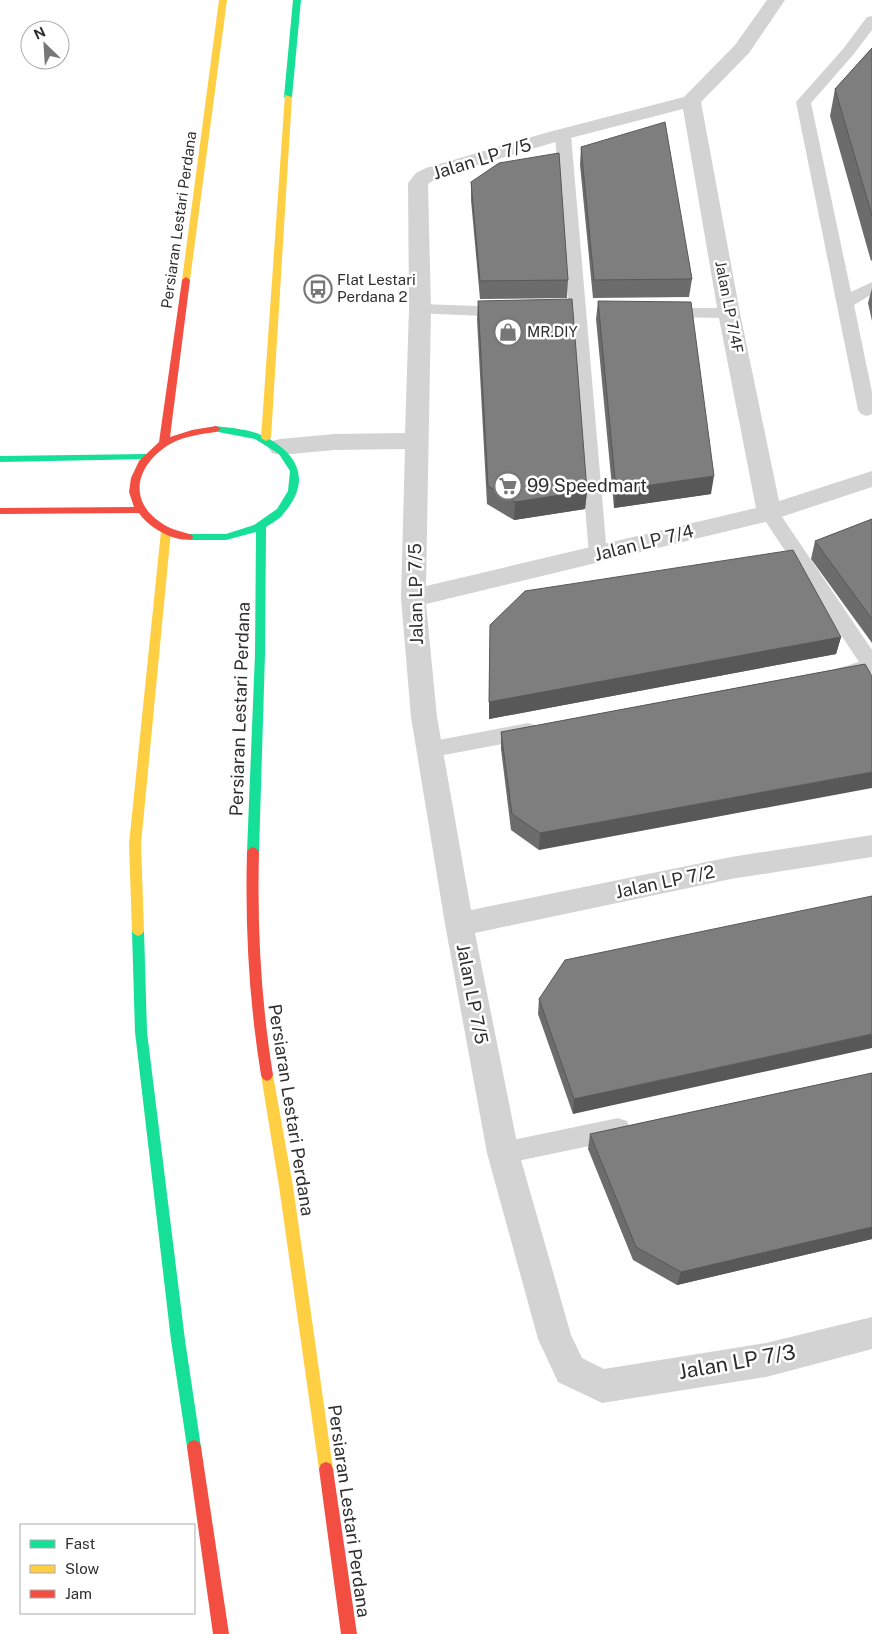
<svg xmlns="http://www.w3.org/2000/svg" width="872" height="1634" font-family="'Public Sans',sans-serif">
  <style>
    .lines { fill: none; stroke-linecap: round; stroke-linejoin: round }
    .lane { fill: #d3d3d3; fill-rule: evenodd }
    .street { fill: #d3d3d3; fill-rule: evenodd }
    .fast { fill: #16e098; fill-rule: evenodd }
    .slow { fill: #ffcf43; fill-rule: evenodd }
    .jam { fill: #f24e42; fill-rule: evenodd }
    .wall { fill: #6c6c6c }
    .shaded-wall { fill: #585858 }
    .building { fill: #7e7e7e; stroke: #585858 }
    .labels { text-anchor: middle; stroke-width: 5; stroke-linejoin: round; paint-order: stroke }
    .far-street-label { font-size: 15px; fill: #2e2e2e; stroke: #fff }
    .far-poi-label { font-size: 15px; fill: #2e2e2e; stroke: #fff; text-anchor: start }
    .street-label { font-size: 18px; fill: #2e2e2e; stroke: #fff }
    .poi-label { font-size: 18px; fill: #2e2e2e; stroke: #fff; text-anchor: start }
    .near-street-label { font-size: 21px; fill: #2e2e2e; stroke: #fff }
  </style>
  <rect width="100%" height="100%" fill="#fff"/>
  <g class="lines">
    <path class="lane" d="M872,16V30L853,55L811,103L851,292L872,282V294L854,305L872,392V414L867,416L861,414L858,410L796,102L843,49L867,17Z
      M563,130L568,132L571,135L607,555L605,560L598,562L591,560L589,555L555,135L558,132Z
      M420,304L507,307L513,308L515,312L513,316L507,317L414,313L412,309L414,305Z
      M664,308H729L735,309L737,313L735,317L729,318L658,317L656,313L658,309Z
      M769,507L776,508L872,650V673L839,682L832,680L829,675L832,670L859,662L760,513L762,508Z
      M528,723L535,725L538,731L535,737L528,739L428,758L421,756L418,750L421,744L428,742Z
      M618,1118L627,1121L630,1129L627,1137L618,1140L503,1164L494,1161L491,1153L494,1145L503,1142Z"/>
    <path class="street" d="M767,0H785L749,53L701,102L740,313L779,501L872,471V487L769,521L426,604L437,717L471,910L731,857L872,835V857L731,879L475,933L519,1153L571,1335L582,1358L604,1369L766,1343L872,1317V1349L766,1377L602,1403L558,1382L538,1339L487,1153L445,924L411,717L401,598L405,449L334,450L280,455L272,453L268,447L272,441L280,439L334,434L405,433L409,309L408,183L416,173L426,168L545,133L684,97L735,45ZM683,109L718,313L756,508L426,586L431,309L428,184L440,176L559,141Z"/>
    <path class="fast" d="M293,0H301L292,97L288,99L284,97Z
      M216,426C230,428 248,429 261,435C297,451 313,480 284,513C280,519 272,523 266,527L265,654L259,852L257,855H249L247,852L255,654L256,532L226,540H188L183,537L188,534H226L254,525L277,509L288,491L290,471L279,454L255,439L213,431L211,429Z
      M147,454L150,455V459L0,462V456Z
      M138,926L142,928L144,931L147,1032L185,1340L201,1447L199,1452L194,1454L189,1452L187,1447L171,1340L135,1032L132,931L134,928Z"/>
    <path class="slow" d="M219,0H227L190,280L186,283L182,280Z
      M285,95L292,97L271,438L266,441L261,438Z
      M166,528L171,531L141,844L144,931L142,934L138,936L134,934L132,931L129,844L161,531Z
      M267,1069L271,1071L273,1075L293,1186L333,1469L331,1474L326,1476L321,1474L319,1469L279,1186L261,1075L263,1071Z"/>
    <path class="jam" d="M186,277L190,280L170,437L192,430L216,426L221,429L216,432C201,434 186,436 172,443C139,461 125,498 160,522C169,529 180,531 192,535L193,537L192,539C175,543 148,527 139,513L0,514V508L134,507L129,492L131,478L139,461L159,442L182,280Z
      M253,847L257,849L259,852C257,927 261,1001 273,1075L271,1079L267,1081L263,1079L261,1075C249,1001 245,927 247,852L249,849Z
      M194,1440L199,1442L201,1447L229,1634H213L187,1447L189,1442Z
      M326,1462L331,1464L333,1469L357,1634H341L319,1469L321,1464Z"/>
  </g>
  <path class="wall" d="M872,48V260L871,261L830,116L835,89Z
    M581,147L692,279L689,297L593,298L580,165Z
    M471,182L568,280L567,298L480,299L471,200Z
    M872,288V321L868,303Z
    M478,301L587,491L585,509L514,520L487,504L477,319Z
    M598,301L711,494L614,508L596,319Z
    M872,519V643L811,559L815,541Z
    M490,625L841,637L836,654L489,719Z
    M865,664L539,850L511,830L501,749V732Z
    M872,896L573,1114L538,1014L539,999Z
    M872,1073V1239L677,1285L633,1260L588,1149L590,1134Z"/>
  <path class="shaded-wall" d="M714,476L711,494L614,508L616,490Z
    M587,491L585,509L514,520L515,502Z
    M841,637L836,654L489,719V702Z
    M872,772V788L539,850L540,833Z
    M872,1034V1048L573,1114L574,1099Z
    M872,1227V1239L677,1285L681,1272Z"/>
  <path class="building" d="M872,48V216L835,89Z
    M665,122L692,279L594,280L581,147Z
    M559,153L568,280L480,281L471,182L499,163Z
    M572,299L587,491L515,502L488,486L478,301Z
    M598,301L691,302L714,476L616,490Z
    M872,519V619L815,541Z
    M793,550L841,637L489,702L490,625L525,591Z
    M865,664L872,676V772L540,833L512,814L501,732Z
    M872,896V1034L574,1099L539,999L565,960Z
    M872,1073V1227L681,1272L636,1247L590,1134Z"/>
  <defs>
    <g id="bus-ring" transform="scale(1.4375)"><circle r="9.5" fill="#fff" stroke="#777" stroke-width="1.5"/><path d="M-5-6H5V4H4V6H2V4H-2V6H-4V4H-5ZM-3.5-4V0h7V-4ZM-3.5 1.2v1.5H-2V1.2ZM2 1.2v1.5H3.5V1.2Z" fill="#777"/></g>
    <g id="shop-ring" transform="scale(1.4375)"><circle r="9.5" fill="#fff" stroke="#777" stroke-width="1.5"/><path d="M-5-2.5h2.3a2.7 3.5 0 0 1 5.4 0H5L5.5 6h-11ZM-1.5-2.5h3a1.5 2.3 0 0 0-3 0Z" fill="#777"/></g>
    <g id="supermarket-ring" transform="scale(1.4375)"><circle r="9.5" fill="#fff" stroke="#777" stroke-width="1.5"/><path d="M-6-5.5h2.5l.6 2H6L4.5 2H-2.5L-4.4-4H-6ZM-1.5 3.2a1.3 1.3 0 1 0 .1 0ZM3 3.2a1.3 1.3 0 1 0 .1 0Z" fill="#777"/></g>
  </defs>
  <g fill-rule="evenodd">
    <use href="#bus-ring" x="318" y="289"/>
    <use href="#shop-ring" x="508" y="332"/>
    <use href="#supermarket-ring" x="508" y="486"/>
  </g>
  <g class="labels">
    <g class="far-street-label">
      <text transform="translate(179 220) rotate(-82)" y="5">Persiaran Lestari Perdana</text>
      <text transform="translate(729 307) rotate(79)" y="5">Jalan LP 7/4F</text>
    </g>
    <g class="far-poi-label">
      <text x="337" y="285">Flat Lestari<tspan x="337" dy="17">Perdana 2</tspan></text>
      <text x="527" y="337">MR.DIY</text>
    </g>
    <g class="street-label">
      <text transform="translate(482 159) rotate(-17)" y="6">Jalan LP 7/5</text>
      <text transform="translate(644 543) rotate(-14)" y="6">Jalan LP 7/4</text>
      <text transform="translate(416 594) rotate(-91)" y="6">Jalan LP 7/5</text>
      <text transform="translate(240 709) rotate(-88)" y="6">Persiaran Lestari Perdana</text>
      <text transform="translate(665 882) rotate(-12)" y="6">Jalan LP 7/2</text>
      <text transform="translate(472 994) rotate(79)" y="6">Jalan LP 7/5</text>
      <text transform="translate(291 1110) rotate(81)" y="6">Persiaran Lestari Perdana</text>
      <text transform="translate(349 1511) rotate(82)" y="6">Persiaran Lestari Perdana</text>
    </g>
    <g class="poi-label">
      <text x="527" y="492">99 Speedmart</text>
    </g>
    <g class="near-street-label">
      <text transform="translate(737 1362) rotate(-10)" y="7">Jalan LP 7/3</text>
    </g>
  </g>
  <rect x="20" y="1524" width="175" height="90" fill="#ffffff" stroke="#ababab"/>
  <rect x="30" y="1540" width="25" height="8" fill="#16e098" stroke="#ababab"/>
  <text x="65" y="1549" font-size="15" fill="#2e2e2e">Fast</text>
  <rect x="30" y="1565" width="25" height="8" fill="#ffcf43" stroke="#ababab"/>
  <text x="65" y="1574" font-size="15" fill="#2e2e2e">Slow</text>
  <rect x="30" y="1590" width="25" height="8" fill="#f24e42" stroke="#ababab"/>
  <text x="65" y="1599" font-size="15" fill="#2e2e2e">Jam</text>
  <g transform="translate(45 45) rotate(335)"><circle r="24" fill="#ffffff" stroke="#ababab"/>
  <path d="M0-4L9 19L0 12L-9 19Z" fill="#777777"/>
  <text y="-8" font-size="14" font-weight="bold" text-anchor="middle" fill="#2e2e2e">N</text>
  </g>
</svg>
